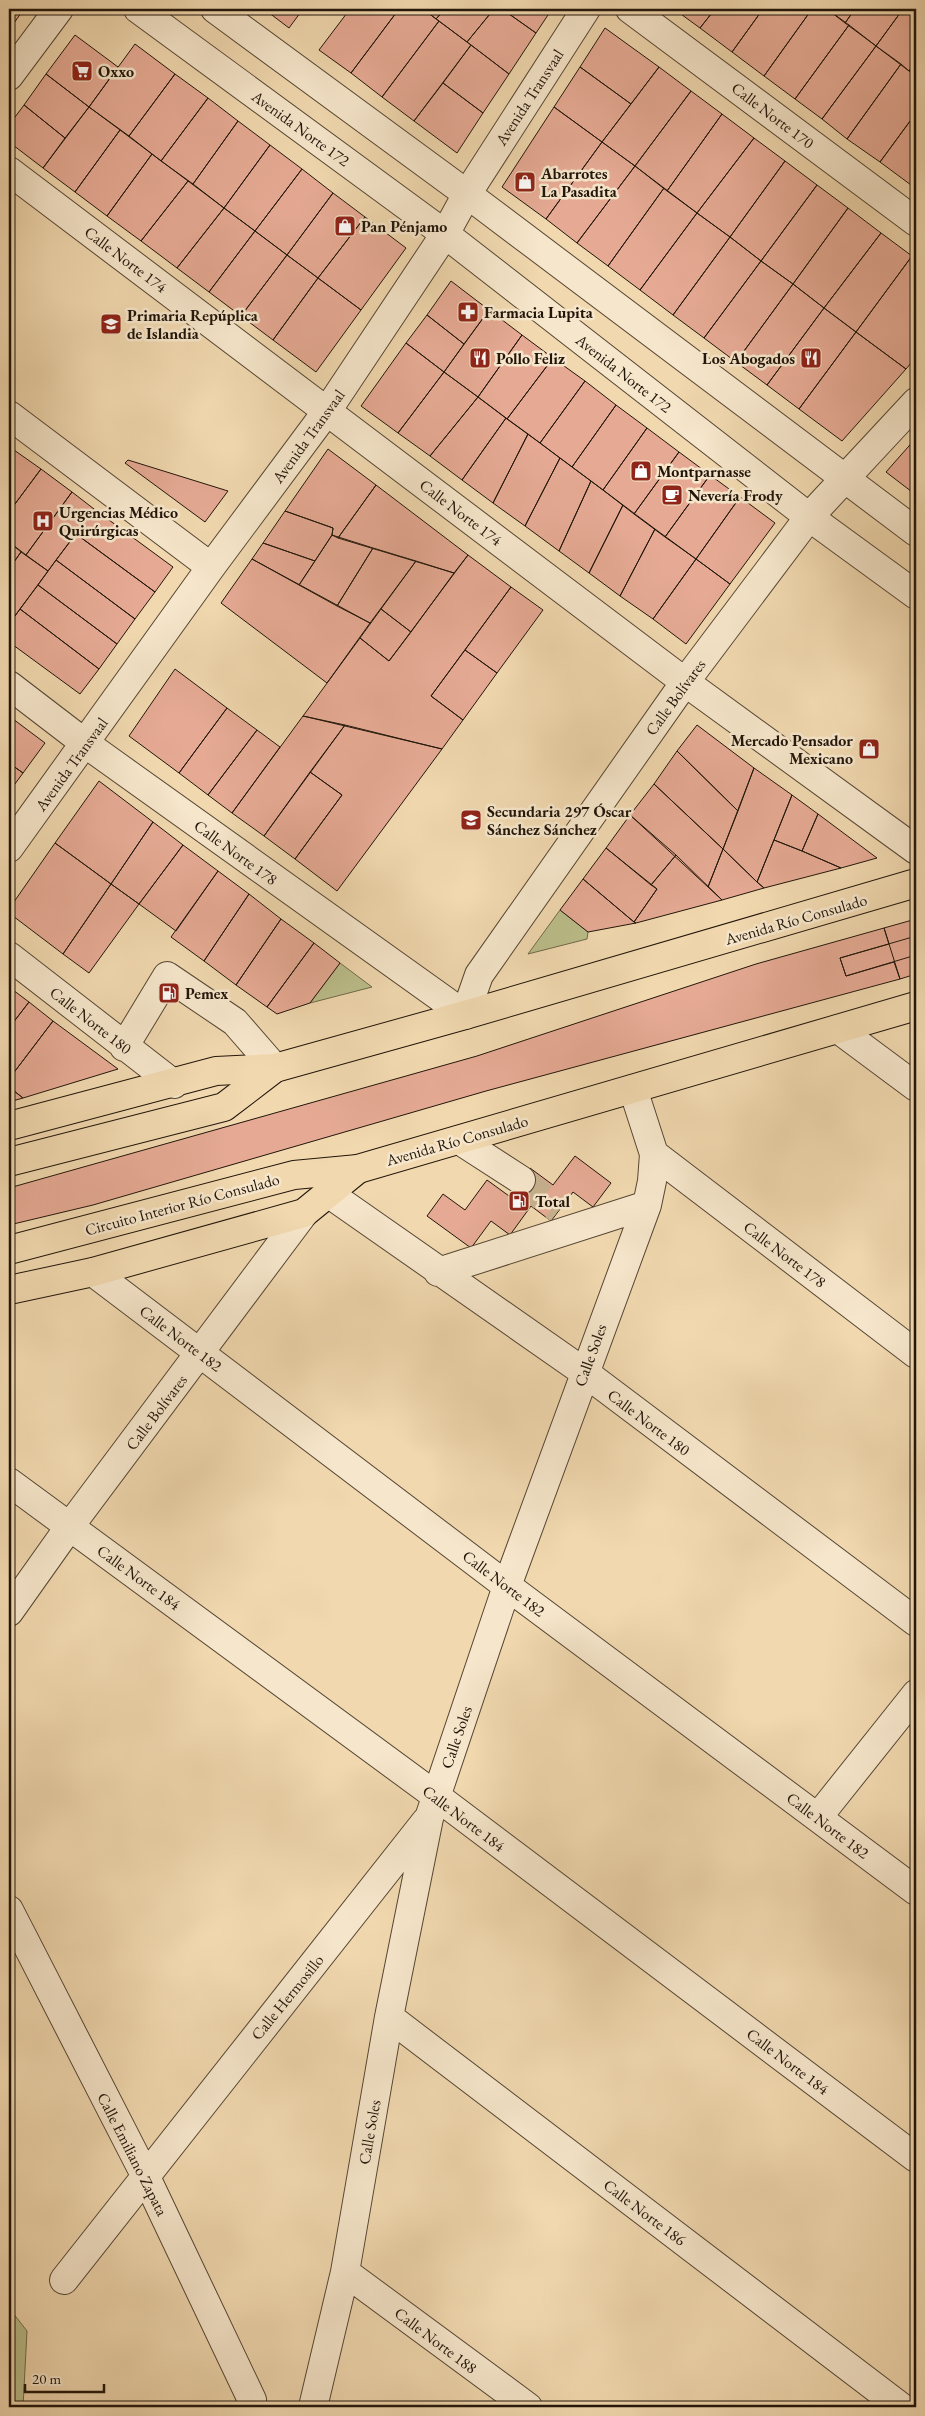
<svg xmlns="http://www.w3.org/2000/svg" width="925" height="2416" font-family="'EB Garamond',serif">
  <style>
    .green { fill: #bbbe8a; stroke: #6e6a4a }
    .building { fill: #e6aa94; stroke: #21150a }
    .lines { fill: none; stroke-linecap: round; stroke-linejoin: round }
    .minor-tunnel { stroke: #c7b18e; stroke-width: 28; stroke-dasharray: 28 14; stroke-linecap: butt }
    .minor-casing { stroke: #554633; stroke-width: 30 }
    .major-casing { stroke: #21150a; stroke-width: 30 }
    .highway-casing { stroke: #21150a; stroke-width: 30 }
    .minor { stroke: #f6e6cb; stroke-width: 28 }
    .major { stroke: #f1d8af; stroke-width: 28 }
    .highway { stroke: #f1d8af; stroke-width: 28 }
    .labels { text-anchor: middle; stroke-width: 5; stroke-linejoin: round; paint-order: stroke }
    .poi-label { font-size: 16px; font-weight: bold; fill: #21150a; stroke: #f6e6cb; text-anchor: start }
    .street-label { font-size: 16px; fill: #21150a; stroke: #f6e6cb }
  </style>
  <rect width="100%" height="100%" fill="#f1d8af"/>
  <filter id="stains"><feTurbulence type="fractalNoise" baseFrequency=".004" numOctaves="4"/><feColorMatrix values="0 0 0 0 .2 0 0 0 0 .09 0 0 0 0 .02 0 0 0 .5 -.17"/></filter>
  <radialGradient id="worn" r=".72"><stop offset=".6" stop-color="#630" stop-opacity="0"/><stop offset="1" stop-color="#630" stop-opacity=".3"/></radialGradient>
  <path class="green" d="M560,910L588,932L587,939L528,954Z
    M340,963L372,987L310,1003Z
    M9,2308L27,2331L23,2407H9Z"/>
  <path class="building" d="M9,9H24L9,30Z
    M264,9H303L289,28Z
    M350,9H399L351,73L319,50Z
    M399,9H423L439,21L382,97L351,73Z
    M423,9H445L436,19Z
    M445,9H494L467,42L436,19Z
    M494,9H502L536,33L509,74L467,42Z
    M502,9H552L536,33Z
    M674,9H715L700,28Z
    M715,9H763L732,52L700,28Z
    M763,9H812L764,76L732,52Z
    M812,9H827L849,25L795,99L764,76Z
    M827,9H855L845,23Z
    M855,9H903L876,46L845,23Z
    M903,9H916V60L909,71L876,46Z
    M439,21L471,45L414,121L382,97Z
    M849,25L876,46L822,119L795,99Z
    M605,28L659,67L631,104L580,67Z
    M75,35L118,67L89,107L46,74Z
    M135,44L175,74L129,136L89,107Z
    M471,45L509,74L483,113L443,83Z
    M876,46L901,64L847,139L822,119Z
    M916,60V77L909,71Z
    M901,64L916,77V113L880,162L847,139Z
    M580,67L631,104L602,142L554,107Z
    M659,67L691,91L635,166L602,142Z
    M46,74L89,107L65,138L24,105Z
    M175,74L208,98L161,161L129,136Z
    M443,83L483,113L457,153L414,121Z
    M691,91L722,114L667,191L635,166Z
    M208,98L238,121L193,184L161,161Z
    M24,105L65,138L43,168L9,142V125Z
    M89,107L120,130L75,192L43,168Z
    M554,107L602,142L546,219L502,187Z
    M916,113V179L911,185L880,162Z
    M722,114L754,138L697,213L667,191Z
    M238,121L270,145L224,208L193,184Z
    M120,130L152,154L107,216L75,192Z
    M754,138L785,161L730,237L697,213Z
    M602,142L635,166L577,243L546,219Z
    M270,145L302,169L255,231L224,208Z
    M152,154L188,181L141,241L107,216Z
    M785,161L817,185L761,261L730,237Z
    M635,166L664,188L608,266L577,243Z
    M302,169L333,193L287,255L255,231Z
    M188,181L224,208L177,268L141,241Z
    M817,185L848,208L793,284L761,261Z
    M664,188L697,213L640,290L608,266Z
    M333,193L365,217L318,278L287,255Z
    M224,208L255,231L209,292L177,268Z
    M848,208L881,233L824,308L793,284Z
    M697,213L730,237L673,315L640,290Z
    M365,217L406,248L361,310L318,278Z
    M255,231L287,255L241,316L209,292Z
    M881,233L912,256L856,332L824,308Z
    M730,237L761,261L704,338L673,315Z
    M287,255L318,278L273,340L241,316Z
    M912,256L916,259V357L906,369L856,332Z
    M761,261L793,284L736,362L704,338Z
    M318,278L361,310L316,372L273,340Z
    M451,281L489,310L464,344L427,315Z
    M793,284L824,308L767,385L736,362Z
    M824,308L856,332L799,409L767,385Z
    M489,310L522,335L478,397L444,372Z
    M427,315L464,344L444,372L406,343Z
    M856,332L906,369L842,441L799,409Z
    M522,335L553,358L507,419L478,397Z
    M406,343L444,372L398,433L361,406Z
    M553,358L585,381L540,443L507,419Z
    M444,372L478,397L430,456L398,433Z
    M585,381L616,405L572,467L540,443Z
    M478,397L506,418L462,480L430,456Z
    M616,405L647,428L603,490L572,467Z
    M506,418L528,434L493,503L462,480Z
    M647,428L679,452L634,514L603,490Z
    M528,434L560,458L525,526L493,503Z
    M916,438V495L886,472Z
    M328,449L376,485L338,538L332,535L333,528L285,511Z
    M14,450L41,469L9,512V457Z
    M679,452L710,475L665,537L634,514Z
    M560,458L591,481L559,551L525,526Z
    M128,460L228,491L205,522L125,463Z
    M41,469L72,492L26,555L9,542V512Z
    M710,475L740,497L696,559L665,537Z
    M591,481L623,505L589,573L559,551Z
    M376,485L468,555L454,573L338,538Z
    M72,492L94,509L48,571L26,555Z
    M740,497L775,523L730,584L696,559Z
    M623,505L655,529L620,596L589,573Z
    M94,509L173,567L155,592L76,534Z
    M285,511L333,528L332,535L315,561L263,543Z
    M655,529L696,559L653,619L620,596Z
    M76,534L155,592L135,619L56,560Z
    M332,535L373,548L337,606L299,585Z
    M9,542L21,552L9,569Z
    M263,543L315,561L299,585L252,559Z
    M373,548L416,561L370,623L337,606Z
    M21,552L48,571L9,624V569Z
    M468,555L511,587L431,696L463,720L442,749L303,716L360,638L389,661Z
    M252,559L370,623L327,683L221,603Z
    M696,559L730,584L686,644L653,619Z
    M56,560L135,619L117,644L38,585Z
    M416,561L454,573L411,632L381,609Z
    M38,585L117,644L99,669L20,609Z
    M511,587L543,610L497,673L465,650Z
    M20,609L99,669L80,694L9,642V624Z
    M381,609L411,632L389,661L360,638Z
    M465,650L497,673L463,720L431,696Z
    M175,669L227,708L179,773L129,736Z
    M227,708L257,730L208,795L179,773Z
    M9,716L45,743L23,773L9,763Z
    M303,716L345,725L264,836L232,813Z
    M345,725L442,749L337,891L295,859L342,795L310,772Z
    M697,725L754,768L738,811L677,751Z
    M257,730L280,747L232,813L208,795Z
    M677,751L738,811L723,849L654,784Z
    M9,763L23,773L9,792Z
    M754,768L792,795L757,882L723,849Z
    M310,772L342,795L295,859L264,836Z
    M99,781L153,822L111,884L55,843Z
    M654,784L723,849L708,887L630,815Z
    M792,795L818,814L802,851L774,840Z
    M818,814L877,858L841,868L802,851Z
    M630,815L676,855L651,885L606,848Z
    M153,822L183,845L139,904L111,884Z
    M774,840L802,851L841,868L764,888L757,882Z
    M55,843L111,884L63,954L9,913V909Z
    M183,845L218,871L176,931L139,904Z
    M606,848L657,889L634,922L583,879Z
    M723,849L757,882L764,888L722,900L708,887Z
    M676,855L722,900L636,923L634,922L657,889L651,885Z
    M218,871L249,894L204,961L171,937Z
    M583,879L634,922L636,923L588,932L560,910Z
    M111,884L139,904L89,973L63,954Z
    M249,894L281,919L236,985L204,961Z
    M281,919L314,943L267,1007L236,985Z
    M916,919V974L900,979L884,928Z
    M884,928L889,944L840,958L846,976L894,962L900,979L486,1091L93,1205L9,1225V1188L477,1056L756,964Z
    M916,936V955L846,976L840,958Z
    M314,943L340,963L310,1003L277,1014L267,1007Z
    M9,987L29,1002L9,1028Z
    M29,1002L53,1021L9,1079V1028Z
    M53,1021L118,1069L23,1098L9,1087V1079Z
    M9,1087L23,1098L9,1102Z
    M575,1156L611,1183L593,1207L573,1192L551,1221L531,1206L510,1235L491,1221L471,1248L427,1216L443,1194L465,1210L487,1180L509,1196L530,1168L553,1185Z"/>
  <g class="lines">
    <path class="minor-tunnel" d="M521,1180L559,1210"/>
    <g class="minor-casing">
      <path id="minor" d="M138,9L445,234L809,517L916,595
        M215,9L467,194L916,532
        M630,9L916,222
        M9,76L59,9
        M9,171L685,682L916,850
        M9,415L211,567
        M9,685L86,744L465,1015L479,975L685,682L809,517L916,402
        M9,848L211,567L327,411L445,234L467,194L586,9
        M9,956L174,1084
        M838,1029L916,1087
        M124,1047L167,976L235,1022L275,1068
        M459,1140L521,1180
        M654,1154L916,1354
        M328,1193L584,1372L916,1622
        M93,1272L507,1586L916,1891
        M438,1272L647,1205
        M9,1482L436,1796L916,2158
        M9,1612L70,1526L304,1213
        M818,1817L916,1694
        M9,1910L145,2175L252,2400
        M389,2017L901,2407
        M345,2272L528,2407
        M64,2280L426,1821
        M313,2407L345,2272L389,2017L429,1818L507,1586L647,1205L652,1181L654,1154L633,1089"/>
    </g>
    <g class="major-casing">
      <path id="major" d="M9,1126L216,1071L275,1068
        M9,1290L93,1272L304,1213L358,1169"/>
    </g>
    <g class="highway-casing">
      <path id="highway" d="M9,1162L224,1107L275,1068L465,1015L916,883
        M9,1250L294,1175L358,1169L916,1006"/>
    </g>
    <use href="#minor" class="minor"/>
    <use href="#major" class="major"/>
    <use href="#highway" class="highway"/>
  </g>
  <defs>
    <g id="supermarket-square" transform="scale(1.125)"><rect x="-9" y="-9" width="18" height="18" rx="4" fill="#8f2418" stroke="#f6e6cb"/><path d="M-6-5.5h2.5l.6 2H6L4.5 2H-2.5L-4.4-4H-6ZM-1.5 3.2a1.3 1.3 0 1 0 .1 0ZM3 3.2a1.3 1.3 0 1 0 .1 0Z" fill="#fff"/></g>
    <g id="shop-square" transform="scale(1.125)"><rect x="-9" y="-9" width="18" height="18" rx="4" fill="#8f2418" stroke="#f6e6cb"/><path d="M-5-2.5h2.3a2.7 3.5 0 0 1 5.4 0H5L5.5 6h-11ZM-1.5-2.5h3a1.5 2.3 0 0 0-3 0Z" fill="#fff"/></g>
    <g id="pharmacy-square" transform="scale(1.125)"><rect x="-9" y="-9" width="18" height="18" rx="4" fill="#8f2418" stroke="#f6e6cb"/><path d="M-2-6h4v4h4v4h-4v4h-4v-4h-4v-4h4Z" fill="#fff"/></g>
    <g id="school-square" transform="scale(1.125)"><rect x="-9" y="-9" width="18" height="18" rx="4" fill="#8f2418" stroke="#f6e6cb"/><path d="M0-5L7-2L0 1L-7-2ZM-4 1L0 2.5L4 1V4Q0 6-4 4Z" fill="#fff"/></g>
    <g id="restaurant-square" transform="scale(1.125)"><rect x="-9" y="-9" width="18" height="18" rx="4" fill="#8f2418" stroke="#f6e6cb"/><path d="M-5-6h1v4h1v-4h1v4h1v-4h1v5L-1.5 .5V6h-2V.5L-5-1ZM5-6V6H3V1.5H1.5Q1.5-4 5-6Z" fill="#fff"/></g>
    <g id="cafe-square" transform="scale(1.125)"><rect x="-9" y="-9" width="18" height="18" rx="4" fill="#8f2418" stroke="#f6e6cb"/><path d="M-5.5-4.5H6V0H3Q3 3.5 0 3.5H-2.5Q-5.5 3.5-5.5 0ZM3-3.2v2h1.7v-2ZM-6 4.5H4V6H-6Z" fill="#fff"/></g>
    <g id="hospital-square" transform="scale(1.125)"><rect x="-9" y="-9" width="18" height="18" rx="4" fill="#8f2418" stroke="#f6e6cb"/><path d="M-5-5h3v3.5h4V-5h3V5h-3V1.5h-4V5h-3Z" fill="#fff"/></g>
    <g id="fuel-square" transform="scale(1.125)"><rect x="-9" y="-9" width="18" height="18" rx="4" fill="#8f2418" stroke="#f6e6cb"/><path d="M-5.5-6h7V0h2V4h1.3V-2.5L3-4.5l.8-.8L6-3V5H2.5V1h-1V6h-7ZM-4.2-4.7v3.2H.2V-4.7Z" fill="#fff"/></g>
  </defs>
  <g fill-rule="evenodd">
    <use href="#supermarket-square" x="82" y="71"/>
    <use href="#shop-square" x="525" y="182"/>
    <use href="#shop-square" x="345" y="226"/>
    <use href="#pharmacy-square" x="468" y="312"/>
    <use href="#school-square" x="111" y="324"/>
    <use href="#restaurant-square" x="480" y="358"/>
    <use href="#restaurant-square" x="811" y="358"/>
    <use href="#shop-square" x="641" y="471"/>
    <use href="#cafe-square" x="672" y="495"/>
    <use href="#hospital-square" x="43" y="521"/>
    <use href="#shop-square" x="869" y="749"/>
    <use href="#school-square" x="471" y="820"/>
    <use href="#fuel-square" x="169" y="993"/>
    <use href="#fuel-square" x="519" y="1201"/>
  </g>
  <g class="labels">
    <g class="poi-label">
      <text x="98" y="77">Oxxo</text>
      <text x="541" y="179">Abarrotes<tspan x="541" dy="18">La Pasadita</tspan></text>
      <text x="361" y="232">Pan Pénjamo</text>
      <text x="484" y="318">Farmacia Lupita</text>
      <text x="127" y="321">Primaria Repúplica<tspan x="127" dy="18">de Islandia</tspan></text>
      <text x="496" y="364">Pollo Feliz</text>
      <text x="795" y="364" text-anchor="end">Los Abogados</text>
      <text x="657" y="477">Montparnasse</text>
      <text x="688" y="501">Nevería Frody</text>
      <text x="59" y="518">Urgencias Médico<tspan x="59" dy="18">Quirúrgicas</tspan></text>
      <text x="853" y="746" text-anchor="end">Mercado Pensador<tspan x="853" dy="18">Mexicano</tspan></text>
      <text x="487" y="817">Secundaria 297 Óscar<tspan x="487" dy="18">Sánchez Sánchez</tspan></text>
      <text x="185" y="999">Pemex</text>
      <text x="535" y="1207">Total</text>
    </g>
    <g class="street-label">
      <text transform="translate(529 97) rotate(-57)" y="6">Avenida Transvaal</text>
      <text transform="translate(773 115) rotate(37)" y="6">Calle Norte 170</text>
      <text transform="translate(301 128) rotate(36)" y="6">Avenida Norte 172</text>
      <text transform="translate(126 259) rotate(37)" y="6">Calle Norte 174</text>
      <text transform="translate(624 373) rotate(38)" y="6">Avenida Norte 172</text>
      <text transform="translate(308 436) rotate(-54)" y="6">Avenida Transvaal</text>
      <text transform="translate(461 512) rotate(37)" y="6">Calle Norte 174</text>
      <text transform="translate(675 697) rotate(-54)" y="6">Calle Bolívares</text>
      <text transform="translate(71 764) rotate(-54)" y="6">Avenida Transvaal</text>
      <text transform="translate(236 852) rotate(36)" y="6">Calle Norte 178</text>
      <text transform="translate(796 919) rotate(-16)" y="6">Avenida Río Consulado</text>
      <text transform="translate(91 1020) rotate(38)" y="6">Calle Norte 180</text>
      <text transform="translate(457 1140) rotate(-16)" y="6">Avenida Río Consulado</text>
      <text transform="translate(182 1204) rotate(-15)" y="6">Circuito Interior Río Consulado</text>
      <text transform="translate(785 1254) rotate(37)" y="6">Calle Norte 178</text>
      <text transform="translate(181 1338) rotate(37)" y="6">Calle Norte 182</text>
      <text transform="translate(590 1355) rotate(-70)" y="6">Calle Soles</text>
      <text transform="translate(156 1412) rotate(-53)" y="6">Calle Bolívares</text>
      <text transform="translate(649 1422) rotate(37)" y="6">Calle Norte 180</text>
      <text transform="translate(139 1577) rotate(36)" y="6">Calle Norte 184</text>
      <text transform="translate(504 1583) rotate(37)" y="6">Calle Norte 182</text>
      <text transform="translate(456 1737) rotate(-71)" y="6">Calle Soles</text>
      <text transform="translate(464 1818) rotate(37)" y="6">Calle Norte 184</text>
      <text transform="translate(828 1825) rotate(37)" y="6">Calle Norte 182</text>
      <text transform="translate(287 1997) rotate(-51)" y="6">Calle Hermosillo</text>
      <text transform="translate(788 2061) rotate(37)" y="6">Calle Norte 184</text>
      <text transform="translate(369 2132) rotate(-80)" y="6">Calle Soles</text>
      <text transform="translate(133 2154) rotate(63)" y="6">Calle Emiliano Zapata</text>
      <text transform="translate(645 2212) rotate(37)" y="6">Calle Norte 186</text>
      <text transform="translate(436 2340) rotate(37)" y="6">Calle Norte 188</text>
    </g>
  </g>
  <rect width="925" height="2416" fill="none" stroke="#f1d8af" stroke-width="30"/>
  <rect x="10" y="10" width="905" height="2396" fill="none" stroke="#21150a" stroke-width="2.5"/>
  <rect x="15" y="15" width="895" height="2386" fill="none" stroke="#21150a"/>
  <path d="M25 2384v8h79v-8" fill="none" stroke="#21150a" stroke-width="2.5"/>
  <text x="32" y="2384" font-size="15" fill="#21150a" stroke="#f6e6cb" stroke-width="4" paint-order="stroke">20 m</text>
  <rect width="100%" height="100%" filter="url(#stains)"/>
  <rect width="100%" height="100%" fill="url(#worn)"/>
</svg>
